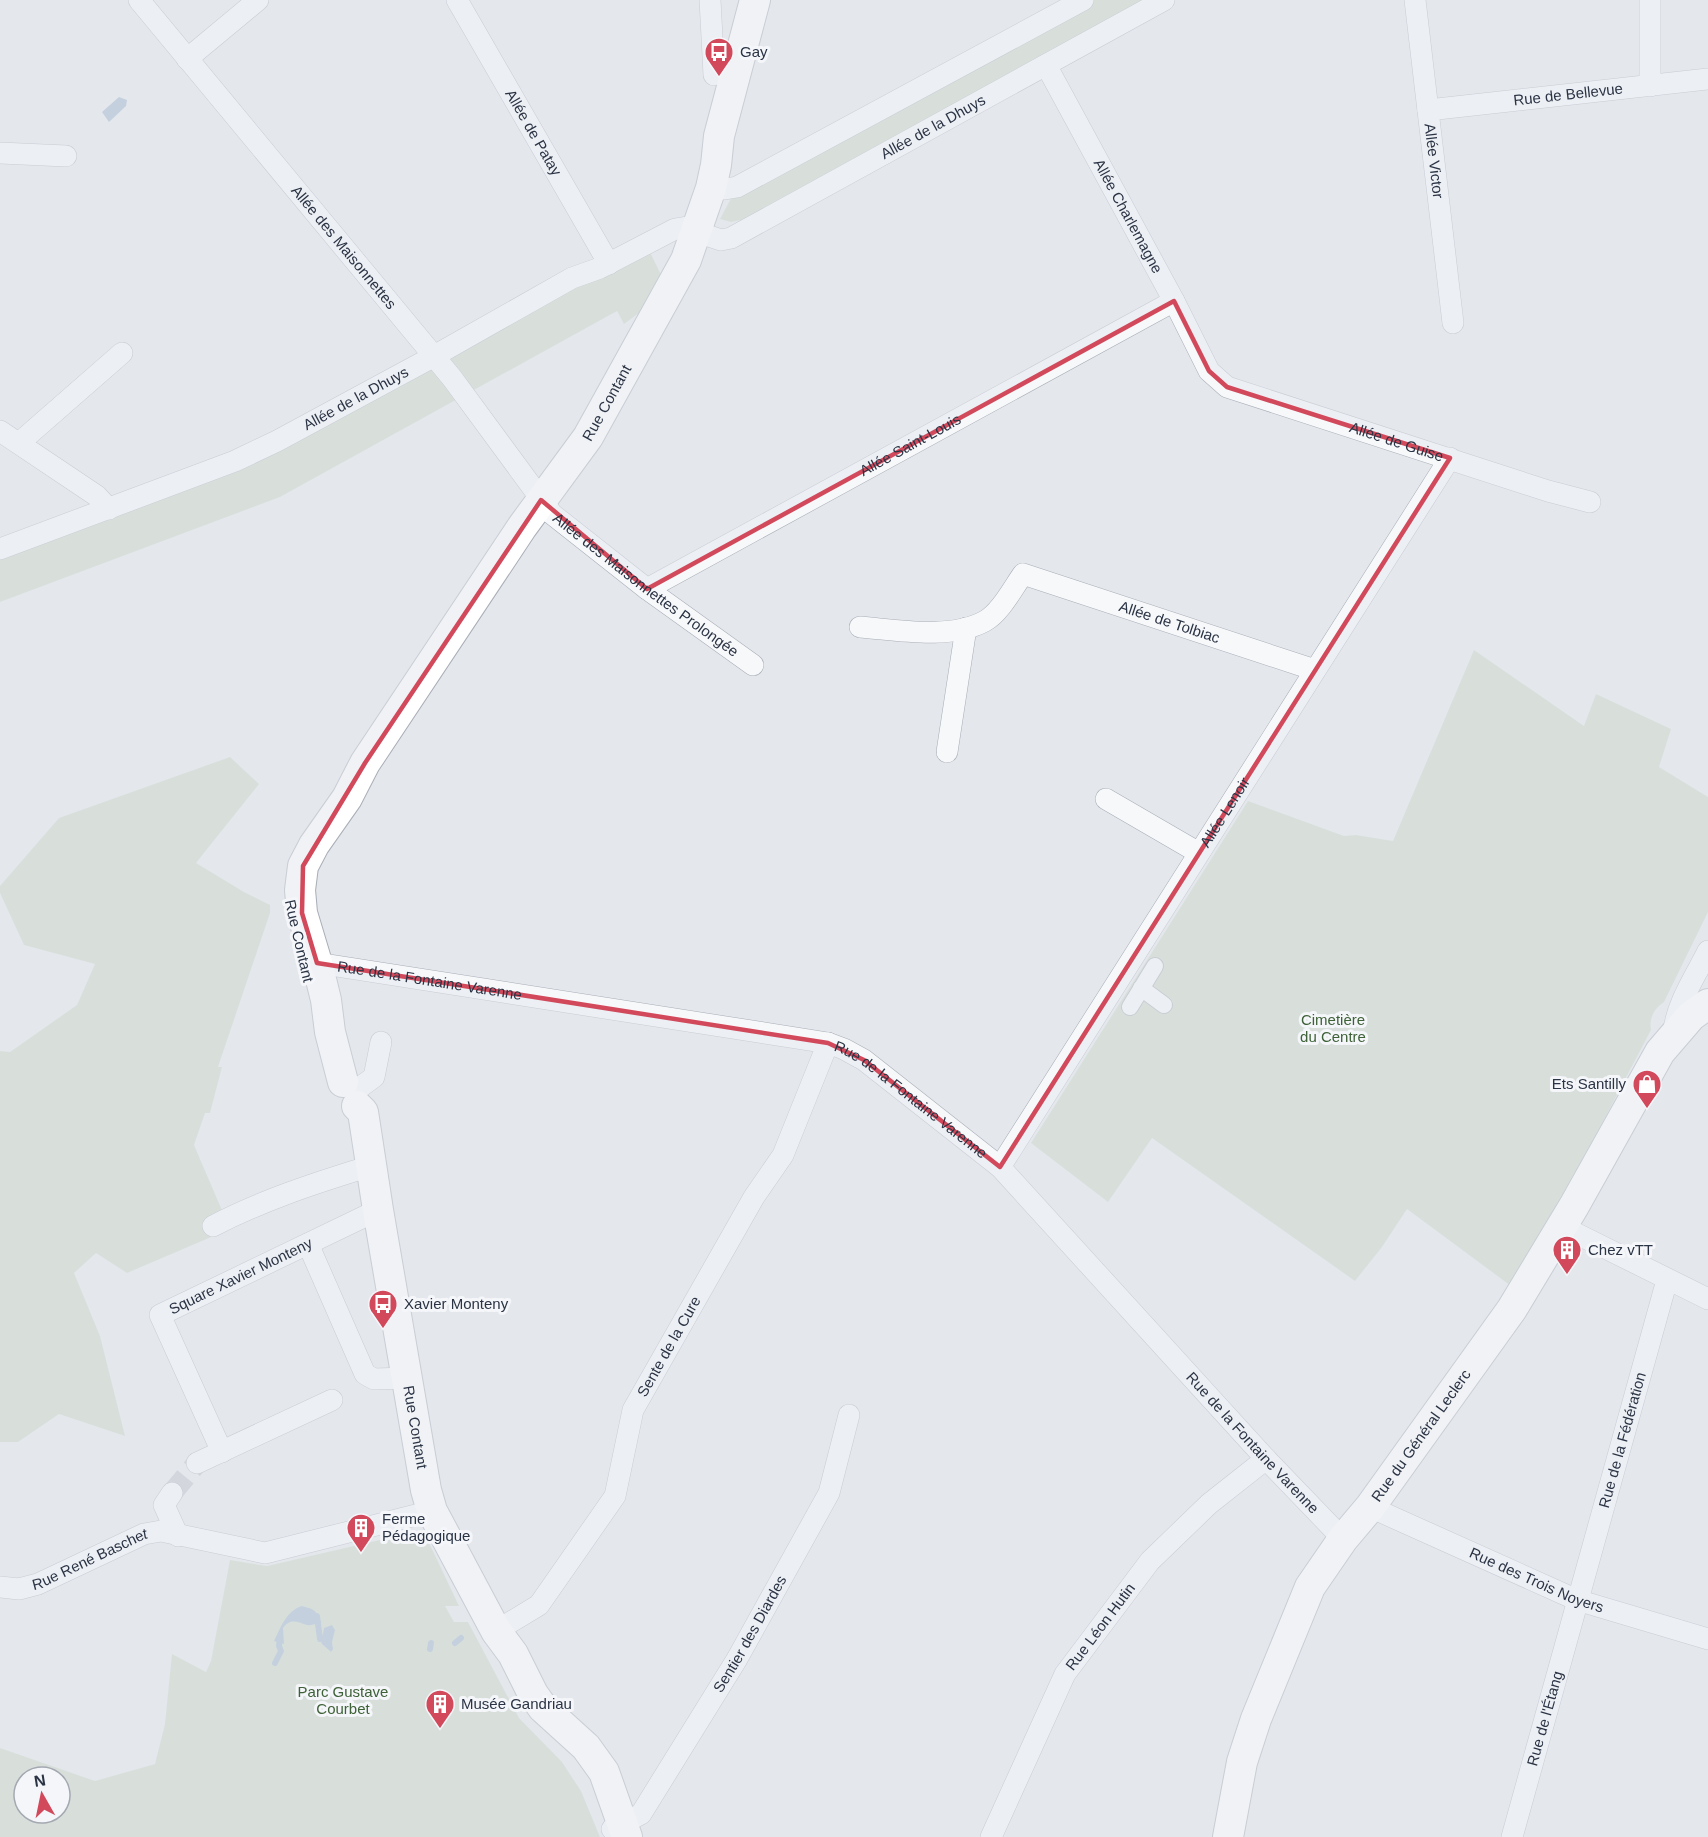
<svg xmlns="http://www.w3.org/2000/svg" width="1708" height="1837" font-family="Helvetica,sans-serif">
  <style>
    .green { fill: #c9d6c5; fill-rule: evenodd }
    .water { fill: #9fb4cc }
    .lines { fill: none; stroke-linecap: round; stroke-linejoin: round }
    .stream { stroke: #9fb4cc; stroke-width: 6 }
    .minor-tunnel { stroke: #bfc3cb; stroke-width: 21; stroke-dasharray: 21 10; stroke-linecap: butt }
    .pedestrian-casing { stroke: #a9aeb7; stroke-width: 18 }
    .minor-casing { stroke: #a9aeb7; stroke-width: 22 }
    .secondary-casing { stroke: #a9aeb7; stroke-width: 32 }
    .pedestrian { stroke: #f7f8fa; stroke-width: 16 }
    .minor { stroke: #f7f8fa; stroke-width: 21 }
    .secondary { stroke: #fff; stroke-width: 30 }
    .marked { fill: none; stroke: #d1495b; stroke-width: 4.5; stroke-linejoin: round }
    .labels { text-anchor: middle; stroke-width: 6; stroke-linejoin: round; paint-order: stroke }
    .poi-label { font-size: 15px; fill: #2b3445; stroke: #f4f6f9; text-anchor: start }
    .street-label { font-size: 15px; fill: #2b3445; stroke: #f4f6f9 }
    .park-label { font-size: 15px; fill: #3f6138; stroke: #f4f6f9 }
  </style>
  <rect width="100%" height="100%" fill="#e4e7ec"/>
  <path class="green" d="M1083,0H1143L741,220L731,222L720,219L737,187Z
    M646,244L669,291L624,324L617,311L280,497L0,602V549L235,461Z
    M1474,650L1584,726L1596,694L1671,729L1659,767L1708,797V912L1664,1002C1654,1009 1649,1018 1651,1030L1599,1129L1511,1286L1407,1209L1382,1247L1355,1281L1152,1138L1108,1202L1031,1143L1248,801L1344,836L1356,835L1393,841Z
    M230,757L259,784L196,863L244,892L270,905V913L218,1067H222L210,1113H205L194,1145L230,1229L127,1273L96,1253L74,1273L100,1336L125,1436L59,1414L18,1442H0V1051L10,1052L77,1005L95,964L24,945L0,893V886L59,818Z
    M423,1530L459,1606H445L454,1622H468L519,1718L562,1762L581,1791L600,1837H0V1748L95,1781L155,1764L165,1724L172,1654L206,1672L211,1661L230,1560L267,1566ZM24,1777H60V1813H24Z"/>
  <path class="water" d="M119,97L127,100L126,106L109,122L102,112Z
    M302,1606C312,1609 317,1609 318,1620L322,1622C317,1623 312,1626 307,1625C296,1622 291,1618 283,1628L284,1644L274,1641C281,1627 286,1611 302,1606Z
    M332,1625L335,1630L332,1642L333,1649L331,1652L322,1644L320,1639L323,1634L324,1628Z"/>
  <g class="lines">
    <path class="stream" d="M317,1616L320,1639
      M455,1643L461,1638
      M430,1649L431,1643
      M275,1663L281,1651L279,1646L280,1636"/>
    <path class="minor-tunnel" d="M172,1493L197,1463"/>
    <g class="pedestrian-casing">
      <path id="pedestrian" d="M1141,988L1164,1005
        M1130,1007L1155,966"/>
    </g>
    <g class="minor-casing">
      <g id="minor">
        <path id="s1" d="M139,0L452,378L552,514L647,589L753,665"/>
        <path id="s2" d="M457,0L609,264"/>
        <path d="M710,0L714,75"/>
        <path id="s3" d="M1415,0L1453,323"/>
        <path d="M187,59L258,0"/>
        <path id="s4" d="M1046,65L1174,301L1209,371L1227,387L1548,491L1590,502"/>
        <path d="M1650,86V0"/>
        <path id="s5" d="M1428,110L1708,79"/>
        <path d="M0,153L66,156"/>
        <path d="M711,188L725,189L737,187L1083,0"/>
        <path id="s6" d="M697,232L721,240L731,238L1164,0"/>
        <path d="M0,431L97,496L109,509"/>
        <path d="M19,443L122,353"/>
        <path id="s7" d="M0,549L235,461L277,441L427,360L572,278L600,268L675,229L687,227L698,230"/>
        <path id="s8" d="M647,589L1174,301"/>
        <path id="s9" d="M860,627C897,630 951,640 985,621C1000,613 1013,588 1023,574L1315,670"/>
        <path d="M947,752L966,628"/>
        <path d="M1106,799L1199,853"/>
        <path id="s10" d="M317,963L828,1043L844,1049L864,1060L1000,1167L1266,1459L1343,1539"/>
        <path d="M1674,1030C1677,1003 1696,975 1708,951"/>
        <path d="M359,1088L374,1077L381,1042"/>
        <path id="s11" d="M1000,1167L1450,458"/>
        <path d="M213,1226C261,1201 312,1184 364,1168"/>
        <path d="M1561,1226L1708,1299"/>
        <path d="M308,1244L365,1374L374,1379L407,1378"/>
        <path id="s12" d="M222,1452L160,1315L378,1210"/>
        <path d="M197,1463L332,1400"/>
        <path d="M172,1493L164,1505L178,1536"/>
        <path id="s13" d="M1370,1507L1577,1600L1708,1639"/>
        <path id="s14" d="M0,1587L19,1589L38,1584L144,1534L161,1531L265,1553L432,1511"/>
        <path id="s15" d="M496,1631L539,1605L615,1496L633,1410L754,1197L783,1155L828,1043"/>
        <path id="s16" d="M612,1829L641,1814L737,1659L829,1493L849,1415"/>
        <path id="s17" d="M991,1837L1065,1674L1150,1561L1209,1504L1266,1459"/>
        <path id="s18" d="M1512,1837L1667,1280"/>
      </g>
    </g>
    <g class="secondary-casing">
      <g id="secondary">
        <path id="s19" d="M343,1082L330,1032L326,1000L317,963L302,913L300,890L303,866L314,845L347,798L365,763L522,527L588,437L686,260L711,188L716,165L719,136L755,0"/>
        <path id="s20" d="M357,1106L363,1112L378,1210L426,1490L432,1511L496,1631L513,1654L533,1694L543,1708L586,1747L604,1772L627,1837"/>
        <path id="s21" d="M1228,1837L1242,1762L1256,1719L1310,1587L1343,1539L1370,1507L1512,1309L1574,1206L1660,1052L1691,1016L1708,1004"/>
      </g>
    </g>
    <use href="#pedestrian" class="pedestrian"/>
    <use href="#minor" class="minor"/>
    <use href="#secondary" class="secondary"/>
  </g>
  <path d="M0 0H1708V1837H0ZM1174,301L1209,371L1227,387L1450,458L1000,1167L864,1060L828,1043L317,963L302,913L303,866L365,763L541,500L647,589Z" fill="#e4e7ec" fill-opacity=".55" fill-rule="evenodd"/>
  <path class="marked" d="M1174,301L1209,371L1227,387L1450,458L1000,1167L864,1060L828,1043L317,963L302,913L303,866L365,763L541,500L647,589Z"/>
  <defs>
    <g id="bus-pin" transform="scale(1.5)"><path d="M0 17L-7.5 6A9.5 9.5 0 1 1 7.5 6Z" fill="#d1495b" stroke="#f4f6f9"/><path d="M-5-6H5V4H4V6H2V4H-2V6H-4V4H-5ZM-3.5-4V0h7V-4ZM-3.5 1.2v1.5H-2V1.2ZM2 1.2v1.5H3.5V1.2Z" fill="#fff"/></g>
    <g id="shop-pin" transform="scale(1.5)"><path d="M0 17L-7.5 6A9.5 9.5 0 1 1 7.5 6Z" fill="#d1495b" stroke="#f4f6f9"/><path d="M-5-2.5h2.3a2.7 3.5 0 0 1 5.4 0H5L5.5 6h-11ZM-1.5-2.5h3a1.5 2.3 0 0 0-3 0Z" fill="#fff"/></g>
    <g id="building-pin" transform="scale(1.5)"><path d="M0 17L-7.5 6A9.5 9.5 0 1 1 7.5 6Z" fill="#d1495b" stroke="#f4f6f9"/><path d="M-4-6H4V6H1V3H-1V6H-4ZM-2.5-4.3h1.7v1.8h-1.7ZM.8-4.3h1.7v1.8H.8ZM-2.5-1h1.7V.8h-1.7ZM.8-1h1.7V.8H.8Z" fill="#fff"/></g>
  </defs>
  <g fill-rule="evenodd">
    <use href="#bus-pin" x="719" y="52"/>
    <use href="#shop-pin" x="1647" y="1084"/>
    <use href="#building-pin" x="1567" y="1250"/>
    <use href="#bus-pin" x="383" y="1304"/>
    <use href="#building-pin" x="361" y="1528"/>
    <use href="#building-pin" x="440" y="1704"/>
  </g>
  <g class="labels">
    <g class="poi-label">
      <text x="740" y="57">Gay</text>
      <text x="1626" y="1089" text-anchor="end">Ets Santilly</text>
      <text x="1588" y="1255">Chez vTT</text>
      <text x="404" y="1309">Xavier Monteny</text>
      <text x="382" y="1524">Ferme<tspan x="382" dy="17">Pédagogique</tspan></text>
      <text x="461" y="1709">Musée Gandriau</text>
    </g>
    <g class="street-label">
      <text dy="5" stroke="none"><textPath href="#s5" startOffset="141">Rue de Bellevue</textPath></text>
      <text dy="5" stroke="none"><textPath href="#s6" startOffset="266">Allée de la Dhuys</textPath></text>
      <text dy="5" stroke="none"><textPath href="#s2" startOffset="153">Allée de Patay</textPath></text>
      <text dy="5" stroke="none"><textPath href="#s3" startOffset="162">Allée Victor</textPath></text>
      <text dy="5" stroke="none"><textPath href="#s4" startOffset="172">Allée Charlemagne</textPath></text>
      <text dy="5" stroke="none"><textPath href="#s1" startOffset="321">Allée des Maisonnettes</textPath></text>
      <text dy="5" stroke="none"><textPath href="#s7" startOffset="387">Allée de la Dhuys</textPath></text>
      <text dy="5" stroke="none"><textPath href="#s19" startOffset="776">Rue Contant</textPath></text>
      <text dy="5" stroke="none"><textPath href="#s4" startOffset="549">Allée de Guise</textPath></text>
      <text dy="5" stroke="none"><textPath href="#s8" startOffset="300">Allée Saint-Louis</textPath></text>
      <text dy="5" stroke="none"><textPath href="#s1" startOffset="777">Allée des Maisonnettes Prolongée</textPath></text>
      <text dy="5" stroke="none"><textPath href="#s9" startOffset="342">Allée de Tolbiac</textPath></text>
      <text dy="5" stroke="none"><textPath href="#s11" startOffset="420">Allée Lenoir</textPath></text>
      <text transform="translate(299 941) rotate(77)" y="5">Rue Contant</text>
      <text dy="5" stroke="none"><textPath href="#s10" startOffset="114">Rue de la Fontaine Varenne</textPath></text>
      <text dy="5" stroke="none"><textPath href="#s10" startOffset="618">Rue de la Fontaine Varenne</textPath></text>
      <text dy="5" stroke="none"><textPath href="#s12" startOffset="240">Square Xavier Monteny</textPath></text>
      <text dy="5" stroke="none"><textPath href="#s15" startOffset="344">Sente de la Cure</textPath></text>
      <text dy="5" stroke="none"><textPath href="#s20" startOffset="328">Rue Contant</textPath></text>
      <text dy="5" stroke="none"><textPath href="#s21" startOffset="452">Rue du Général Leclerc</textPath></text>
      <text dy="5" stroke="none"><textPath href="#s18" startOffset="412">Rue de la Fédération</textPath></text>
      <text dy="5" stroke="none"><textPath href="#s10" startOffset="1104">Rue de la Fontaine Varenne</textPath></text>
      <text dy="5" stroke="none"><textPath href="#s14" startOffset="96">Rue René Baschet</textPath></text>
      <text dy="5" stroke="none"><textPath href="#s13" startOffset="182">Rue des Trois Noyers</textPath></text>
      <text dy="5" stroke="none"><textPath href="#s17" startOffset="238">Rue Léon Hutin</textPath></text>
      <text dy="5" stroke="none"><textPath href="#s16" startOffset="243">Sentier des Diardes</textPath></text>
      <text dy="5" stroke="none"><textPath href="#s18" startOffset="123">Rue de l'Étang</textPath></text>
    </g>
    <g class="park-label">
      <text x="1333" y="1025">Cimetière<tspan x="1333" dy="17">du Centre</tspan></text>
      <text x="343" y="1697">Parc Gustave<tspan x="343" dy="17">Courbet</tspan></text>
    </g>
  </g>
  <g transform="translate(42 1795) rotate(351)"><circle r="28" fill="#f4f6f9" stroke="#a4a8b1" stroke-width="1.5"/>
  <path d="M0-4.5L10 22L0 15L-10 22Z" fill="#d1495b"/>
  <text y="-9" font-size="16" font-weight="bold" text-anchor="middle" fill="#2b3445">N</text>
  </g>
</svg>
